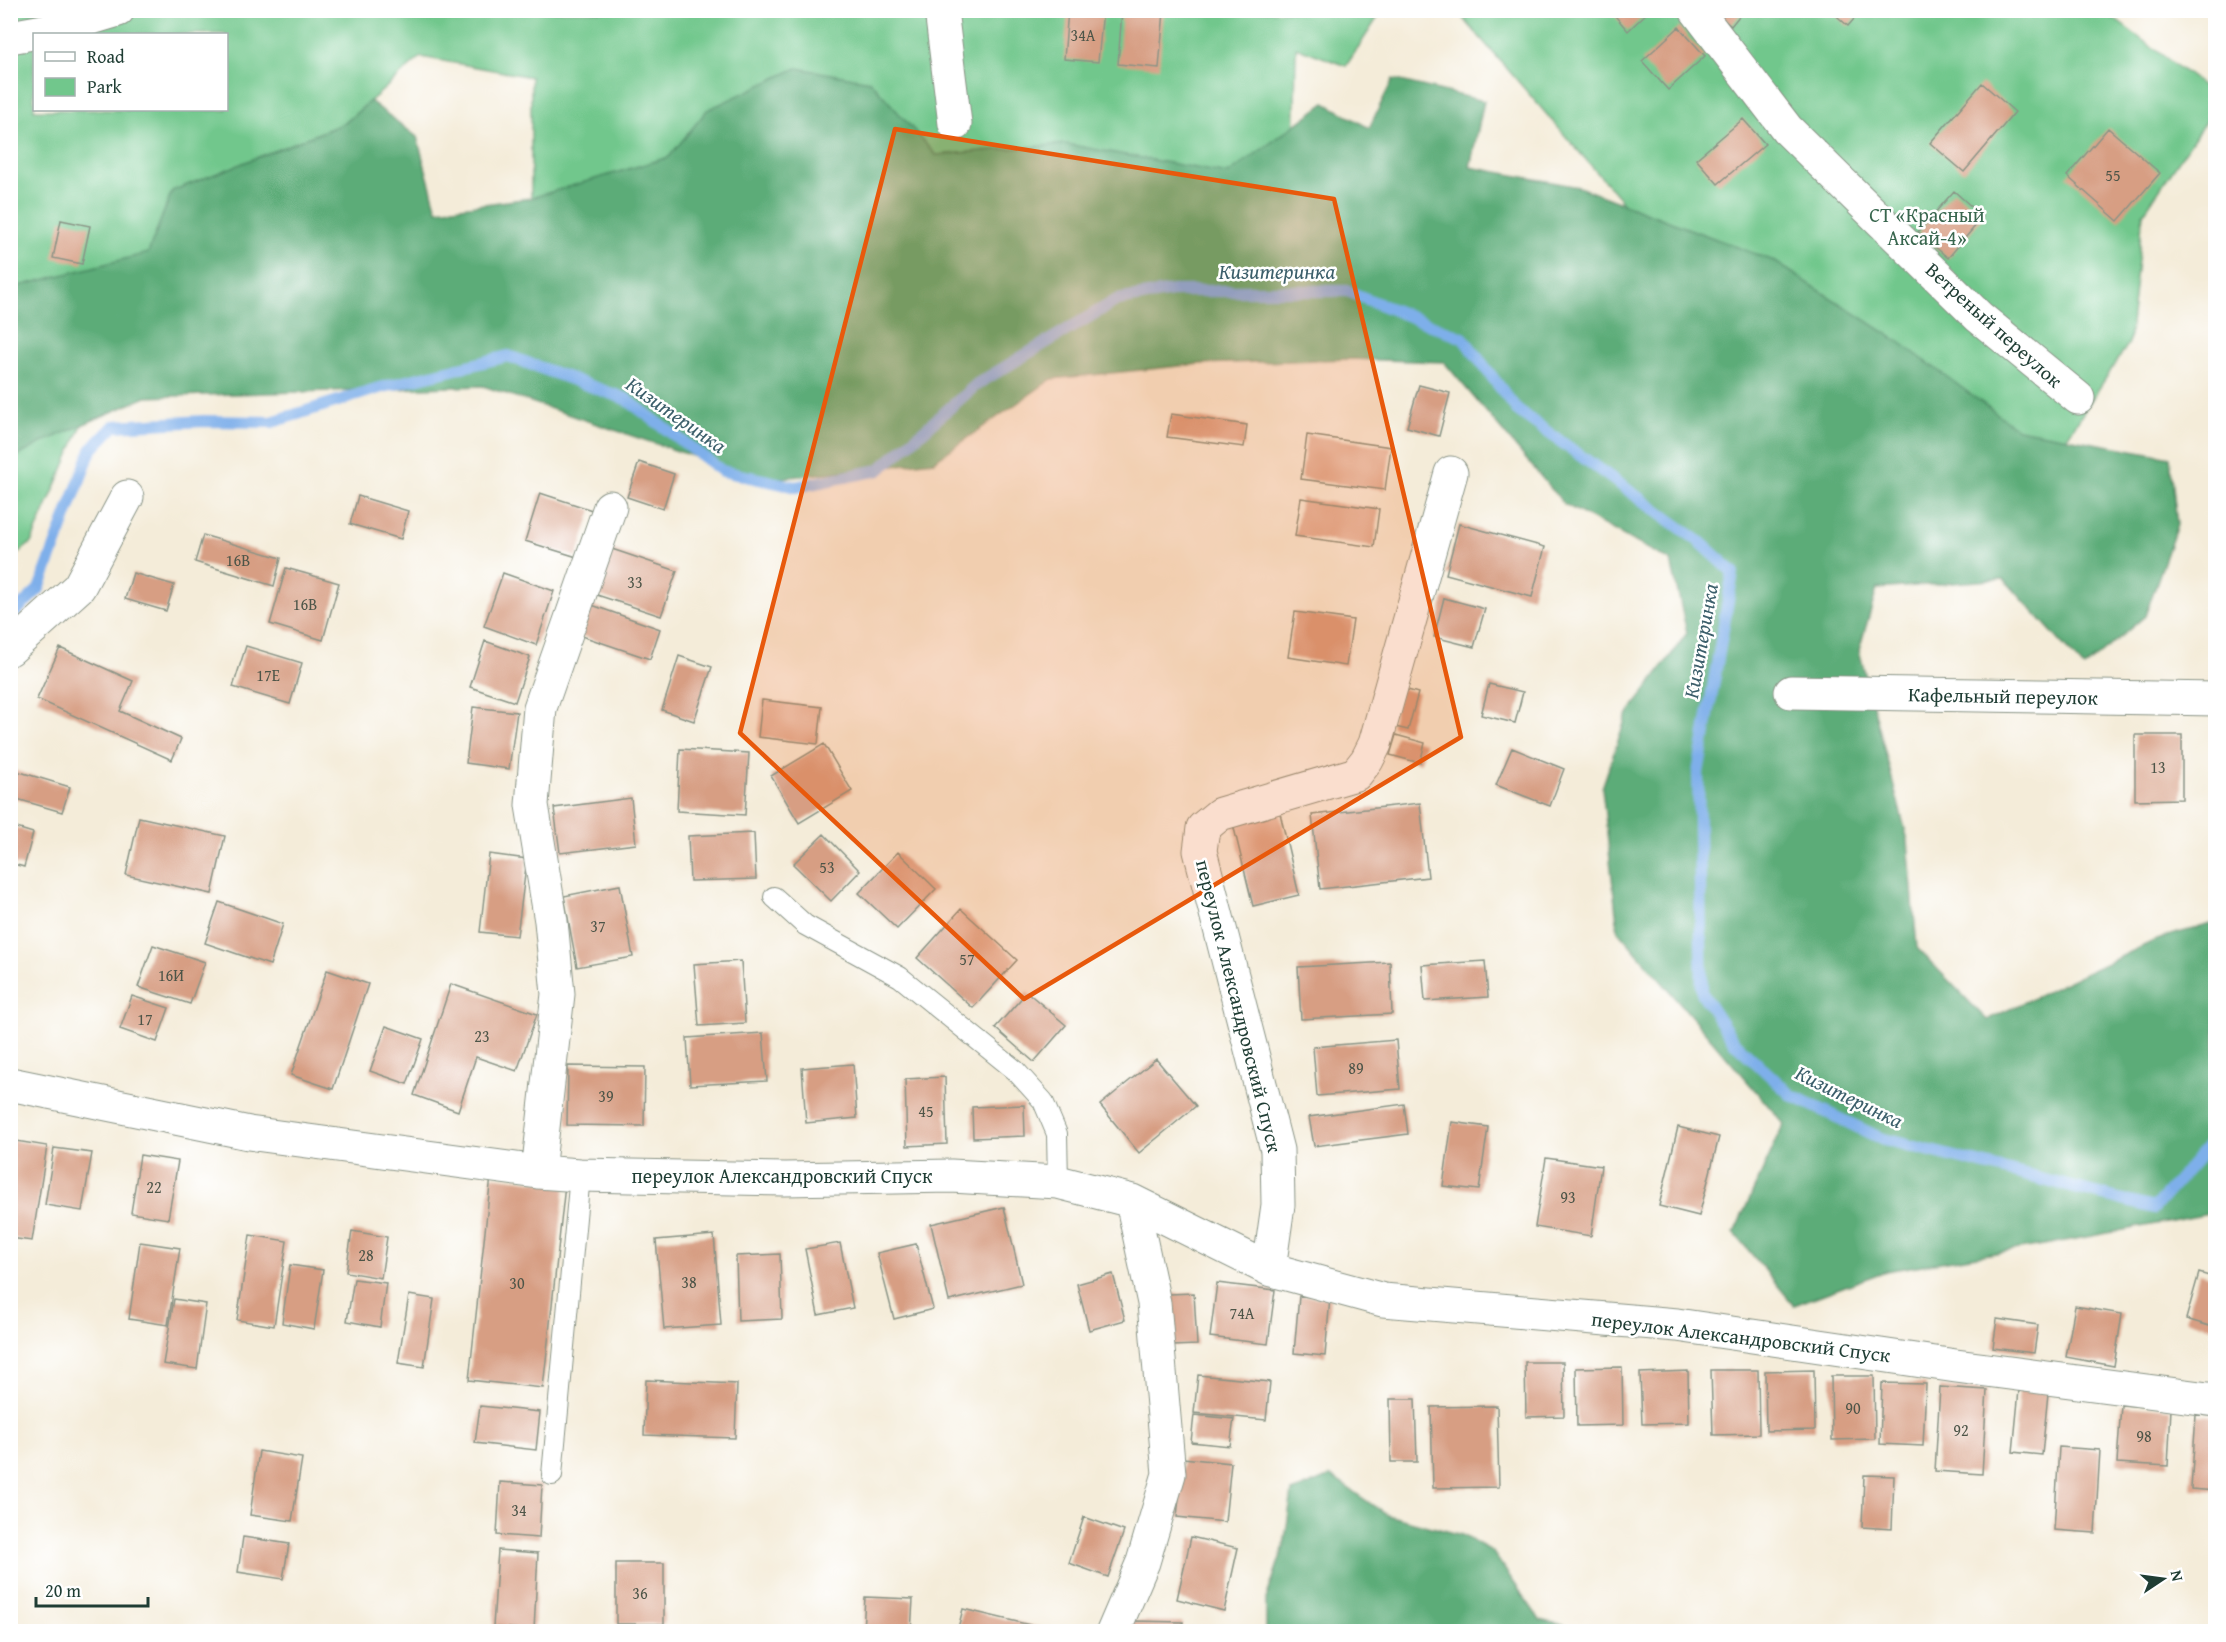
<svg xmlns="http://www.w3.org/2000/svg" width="2226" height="1642" font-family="'Gentium Book Plus',serif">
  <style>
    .green { fill: #71c78c; stroke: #488260; stroke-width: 1.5; fill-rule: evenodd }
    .forest { fill: #5cac78; stroke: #3e7456; stroke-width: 1.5 }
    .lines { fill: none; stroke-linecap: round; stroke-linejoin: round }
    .stream { stroke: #7eafea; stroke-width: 12 }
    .building { fill: #d79e83 }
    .lane-casing { stroke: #8a9486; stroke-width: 22 }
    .street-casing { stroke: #8a9486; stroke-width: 35 }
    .lane { stroke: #fff; stroke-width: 20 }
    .street { stroke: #fff; stroke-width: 33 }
    .marked { fill: #e8590c; fill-opacity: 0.2; stroke: #e8590c; stroke-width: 4.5; stroke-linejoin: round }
    .labels { text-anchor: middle; stroke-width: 5; stroke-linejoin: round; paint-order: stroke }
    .number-label { font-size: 16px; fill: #4d5548 }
    .park-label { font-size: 20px; fill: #38664e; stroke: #fff }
    .street-label { font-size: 20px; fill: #1f3d34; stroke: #fff }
    .water-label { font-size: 21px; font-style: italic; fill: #3c5f6b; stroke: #fff }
  </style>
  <rect width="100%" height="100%" fill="#fff"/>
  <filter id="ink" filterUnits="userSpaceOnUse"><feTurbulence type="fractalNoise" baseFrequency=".0167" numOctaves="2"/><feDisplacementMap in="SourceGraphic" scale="12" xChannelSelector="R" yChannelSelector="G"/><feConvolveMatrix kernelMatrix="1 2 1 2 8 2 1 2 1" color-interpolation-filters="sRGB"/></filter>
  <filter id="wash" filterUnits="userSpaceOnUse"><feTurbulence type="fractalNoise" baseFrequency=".008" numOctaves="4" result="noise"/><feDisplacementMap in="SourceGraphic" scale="24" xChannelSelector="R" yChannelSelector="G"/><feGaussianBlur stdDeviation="1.35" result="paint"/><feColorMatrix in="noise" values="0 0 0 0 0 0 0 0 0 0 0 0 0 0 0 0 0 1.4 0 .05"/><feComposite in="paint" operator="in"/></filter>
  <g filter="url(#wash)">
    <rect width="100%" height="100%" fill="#f4ecd9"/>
    <path class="green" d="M11,11H1382L1346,66L1296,47L1293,219L710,159L531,198V77L421,57L345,123L172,191L91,404L31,543L11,559ZM34,34H226V110H34Z
      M1457,11H2104L2215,95V107L2143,214L2129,343L2044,472L1803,410Z"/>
    <path class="forest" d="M797,68L870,81L936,155L1066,144L1228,174L1325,103L1369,128L1393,79L1484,101L1470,167L1579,187L1774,261L1898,341L2018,429L2170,457L2177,525L2145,616L2084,668L2004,579L1877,589L1859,650L1908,841L1917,948L1987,1020L2160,938L2215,923V1213L2044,1245L1886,1271L1794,1305L1734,1233L1784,1124L1618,931L1602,788L1626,717L1687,633L1671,561L1564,504L1444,362L1350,359L1200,364L1052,379L934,461L764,480L483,386L146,397L43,442L11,460V288L148,253L172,191L345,123L370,101L417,137L437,210L531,198L669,157L707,110Z
      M1331,1476L1387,1515L1462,1535L1492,1551L1540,1620L1590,1631H1266V1599L1284,1546L1292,1492Z"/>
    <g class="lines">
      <path class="stream" d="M10,617L39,589L91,450L114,426L204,421L272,422L379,388L508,356L626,399L722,471L796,487L879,470L977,384L1117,300L1173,291H1347L1463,338L1517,410L1700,542L1733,572L1698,773L1702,993L1734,1042L1791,1095L1880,1138L2154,1208L2216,1137"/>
    </g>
    <g id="blocks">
      <path class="building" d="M1068,10H1103L1098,62L1064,59Z
        M1122,10L1164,11L1159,68L1118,64Z
        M1610,10H1650L1628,31Z
        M1713,10H1744L1731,26Z
        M1830,10H1862L1848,26Z
        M1679,27L1705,56L1668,90L1642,61Z
        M1982,83L2015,112L1964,172L1930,143Z
        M1743,119L1765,144L1718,184L1696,159Z
        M2108,128L2160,173L2118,221L2067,176Z
        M1954,191L1983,217L1948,258L1918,232Z
        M61,220L90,226L82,264L53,258Z
        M1419,385L1450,393L1439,436L1407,427Z
        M1171,414L1247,425L1244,447L1167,437Z
        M1307,435L1391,447L1385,490L1301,479Z
        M639,462L674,474L663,509L627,497Z
        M540,493L592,510L577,557L525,541Z
        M358,496L408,511L401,539L350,524Z
        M1301,498L1379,509L1374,547L1295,536Z
        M1459,524L1545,547L1532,597L1446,574Z
        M203,535L281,558L274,586L195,562Z
        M609,548L677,571L661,616L594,594Z
        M286,568L339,583L323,640L270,624Z
        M133,573L174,585L166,611L125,599Z
        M503,573L554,591L536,645L484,626Z
        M1444,598L1485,609L1474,647L1434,637Z
        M589,604L660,629L650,659L579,635Z
        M1295,612L1353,620L1346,666L1288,657Z
        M485,641L530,657L515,702L470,687Z
        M246,646L302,663L290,704L233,687Z
        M60,648L133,681L120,711L181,739L172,760L37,699Z
        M679,656L712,667L694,721L662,710Z
        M1489,684L1523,692L1515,723L1481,715Z
        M1401,688L1418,693L1408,730L1391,726Z
        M762,700L822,707L818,744L758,737Z
        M473,707L517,712L509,769L466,763Z
        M1396,735L1425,743L1420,763L1390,755Z
        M2135,735H2182V799L2135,800Z
        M824,744L852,791L799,823L771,776Z
        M1512,748L1564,769L1550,806L1496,785Z
        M680,749L749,753L745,815L677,811Z
        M10,769L70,787L62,812L10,797Z
        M631,798L636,844L560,853L554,808Z
        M1420,803L1428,877L1320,889L1312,815Z
        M1280,813L1299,895L1253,906L1233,824Z
        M139,817L225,836L212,894L126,875Z
        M10,826L33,833L24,867L10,863Z
        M754,833L756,879L690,881L688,836Z
        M824,834L860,871L831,901L793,864Z
        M898,852L936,889L897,929L859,893Z
        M489,854L527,859L517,936L480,932Z
        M620,885L633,957L577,967L564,896Z
        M219,902L283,924L270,965L205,943Z
        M961,909L1017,960L973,1008L917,958Z
        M153,945L205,962L190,1004L138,987Z
        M741,961L745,1023L699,1026L694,964Z
        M1485,961L1488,997L1425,1001L1422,965Z
        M1390,962L1392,1014L1301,1019L1298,967Z
        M327,970L368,984L333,1089L291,1075Z
        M451,984L537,1014L517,1071L476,1057L458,1111L414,1095Z
        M1027,992L1066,1025L1034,1062L995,1028Z
        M132,996L169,1008L157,1042L120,1029Z
        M386,1026L423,1039L407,1084L370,1071Z
        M763,1033L767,1081L690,1085L687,1038Z
        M1396,1040L1400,1089L1317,1096L1313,1047Z
        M1156,1059L1196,1106L1139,1153L1100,1105Z
        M853,1064L857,1118L806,1123L802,1068Z
        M568,1066L645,1067L644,1126L567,1125Z
        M945,1077L947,1144L907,1146L905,1079Z
        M1404,1104L1408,1134L1314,1146L1309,1117Z
        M1024,1105L1025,1136L973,1138L972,1107Z
        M1452,1122L1488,1127L1479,1190L1443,1186Z
        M1678,1127L1719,1137L1699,1216L1659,1206Z
        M10,1140L47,1146L32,1241L10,1238Z
        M54,1148L92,1153L82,1211L45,1205Z
        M140,1155L178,1161L168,1219L131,1213Z
        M1546,1158L1601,1166L1591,1236L1535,1227Z
        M491,1176L565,1185L543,1388L469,1380Z
        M1004,1207L1022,1284L949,1301L931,1224Z
        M352,1231L387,1237L381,1278L346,1272Z
        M250,1235L287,1241L274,1326L237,1320Z
        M714,1235L721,1325L664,1329L656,1240Z
        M140,1242L180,1248L168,1325L129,1319Z
        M840,1243L853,1308L818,1315L805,1249Z
        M916,1244L933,1309L894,1319L877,1253Z
        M780,1254L782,1319L738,1321L736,1256Z
        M290,1265L323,1270L314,1329L282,1323Z
        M2199,1273L2216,1278V1328L2186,1319Z
        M1113,1274L1125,1320L1089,1330L1077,1284Z
        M354,1279L386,1283L380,1327L347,1321Z
        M1217,1283L1275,1290L1268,1344L1210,1337Z
        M1194,1293L1197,1345L1171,1346L1169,1294Z
        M409,1295L434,1299L424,1367L398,1363Z
        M1299,1296L1330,1298L1325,1356L1294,1353Z
        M174,1299L206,1304L197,1369L163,1364Z
        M2075,1306L2122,1314L2114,1366L2066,1357Z
        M1997,1319L2038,1325L2034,1353L1993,1348Z
        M1525,1362H1563L1564,1416L1526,1417Z
        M1622,1367L1623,1425L1577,1426L1576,1368Z
        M1711,1370H1758L1759,1434L1713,1435Z
        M1814,1370L1815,1430L1766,1431L1765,1371Z
        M1688,1371L1689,1423L1642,1424L1640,1373Z
        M1198,1375L1270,1382L1266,1420L1194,1413Z
        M1831,1376H1874L1875,1439L1832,1440Z
        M646,1380L737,1384L735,1438L644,1435Z
        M1882,1383L1926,1384L1923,1446L1880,1444Z
        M1940,1387L1987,1390L1982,1474L1935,1471Z
        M2019,1390L2048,1393L2042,1455L2013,1452Z
        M1390,1399H1415L1417,1462H1391Z
        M2121,1405L2171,1409L2168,1466L2117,1463Z
        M480,1406L540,1412L536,1450L475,1443Z
        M1497,1406L1499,1487L1433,1488L1431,1407Z
        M1194,1415L1234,1419L1230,1446L1191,1442Z
        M2196,1415L2216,1416V1491L2191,1489Z
        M2059,1447L2100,1450L2095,1533L2054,1530Z
        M259,1451L302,1458L292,1521L250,1515Z
        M1183,1458L1231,1463L1225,1522L1177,1517Z
        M1864,1475L1894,1476L1892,1529L1862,1527Z
        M500,1482L542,1485L539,1538L497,1535Z
        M1084,1517L1124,1531L1108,1577L1069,1563Z
        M243,1537L289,1544L283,1579L238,1572Z
        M1191,1537L1238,1548L1224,1611L1177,1599Z
        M498,1550L538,1553L534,1630L493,1627Z
        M616,1563H664V1624H616Z
        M865,1597L913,1599L911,1632H863Z
        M963,1609L1043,1628L1042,1632H957Z
        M1131,1621L1183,1622L1182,1632H1131Z"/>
    </g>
  </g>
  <g filter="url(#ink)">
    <use href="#blocks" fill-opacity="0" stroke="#8a9486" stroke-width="1.5"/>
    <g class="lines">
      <g class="lane-casing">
        <path id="lane" d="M774,897L805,925L900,977L1015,1070L1043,1101L1057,1134L1058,1182
          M552,1475L580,1175"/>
      </g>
      <g class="street-casing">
        <path id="street" d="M941,10L955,124
          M1696,10L1787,129L1979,317L2078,398
          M10,37L55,29L118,10
          M10,649L79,587L127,497
          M1791,692L2216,699
          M10,1084L249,1133L538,1172L580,1175L785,1179L951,1176L1058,1182L1132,1201L1269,1269L1383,1300L1677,1325L1956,1366L2216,1400
          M538,1172L558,994L551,921L532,805L540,708L610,507
          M1269,1269L1278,1205L1277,1150L1200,851L1203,828L1220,814L1356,774L1367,760L1375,744L1451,473
          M1113,1632L1143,1562L1169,1474L1154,1303L1132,1201"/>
      </g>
      <use href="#lane" class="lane"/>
      <use href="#street" class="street"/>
    </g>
  </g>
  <path class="marked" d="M895,129L1334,199L1461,737L1024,999L740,733Z"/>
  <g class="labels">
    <g class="number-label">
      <text x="1083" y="41">34А</text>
      <text x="2113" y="181">55</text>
      <text x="238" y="566">16В</text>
      <text x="635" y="588">33</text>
      <text x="305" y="610">16В</text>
      <text x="268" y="681">17Е</text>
      <text x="2158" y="773">13</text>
      <text x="827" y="873">53</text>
      <text x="598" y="932">37</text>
      <text x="967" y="965">57</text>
      <text x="171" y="981">16И</text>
      <text x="145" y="1025">17</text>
      <text x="482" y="1042">23</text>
      <text x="1356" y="1074">89</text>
      <text x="606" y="1102">39</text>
      <text x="926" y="1117">45</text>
      <text x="154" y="1193">22</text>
      <text x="1568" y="1203">93</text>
      <text x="366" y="1261">28</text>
      <text x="689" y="1288">38</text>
      <text x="517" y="1289">30</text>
      <text x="1242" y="1319">74А</text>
      <text x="1853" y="1414">90</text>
      <text x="1961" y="1436">92</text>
      <text x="2144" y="1442">98</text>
      <text x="519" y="1516">34</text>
      <text x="640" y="1599">36</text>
    </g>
    <g class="park-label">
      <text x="1927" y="222">СТ «Красный<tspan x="1927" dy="23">Аксай-4»</tspan></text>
    </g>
    <g class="street-label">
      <text transform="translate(1994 325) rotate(42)" y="7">Ветреный переулок</text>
      <text transform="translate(2003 696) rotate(1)" y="7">Кафельный переулок</text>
      <text transform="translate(1239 1006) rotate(76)" y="7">переулок Александровский Спуск</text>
      <text x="782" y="1183">переулок Александровский Спуск</text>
      <text transform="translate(1741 1337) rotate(7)" y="7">переулок Александровский Спуск</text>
    </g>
    <g class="water-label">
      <text x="1277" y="279">Кизитеринка</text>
      <text transform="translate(676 415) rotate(35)" y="7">Кизитеринка</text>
      <text transform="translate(1701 641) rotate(-80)" y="7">Кизитеринка</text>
      <text transform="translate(1849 1097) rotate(26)" y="7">Кизитеринка</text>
    </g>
  </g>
  <rect width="2226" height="1642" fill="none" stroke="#fff" stroke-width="36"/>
  <rect x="33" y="33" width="195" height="78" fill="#ffffff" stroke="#a5b1ae" stroke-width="1.5"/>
  <rect x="45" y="52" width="30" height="9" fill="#ffffff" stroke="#a5b1ae" stroke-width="1.5"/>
  <text x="87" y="63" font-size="18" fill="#1f3d34">Road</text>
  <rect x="45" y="78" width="30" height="18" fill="#71c78c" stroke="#a5b1ae" stroke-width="1.5"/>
  <text x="87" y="93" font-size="18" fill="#1f3d34">Park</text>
  <g transform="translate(2163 1579) rotate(77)" stroke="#ffffff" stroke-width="4.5" paint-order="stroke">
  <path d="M0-4.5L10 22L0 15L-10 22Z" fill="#1f3d34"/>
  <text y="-9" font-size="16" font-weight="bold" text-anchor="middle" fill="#1f3d34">N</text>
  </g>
  <path d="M36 1597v9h112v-9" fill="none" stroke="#1f3d34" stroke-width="3"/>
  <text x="45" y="1597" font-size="18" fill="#1f3d34" stroke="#ffffff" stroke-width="4.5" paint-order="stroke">20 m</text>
</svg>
